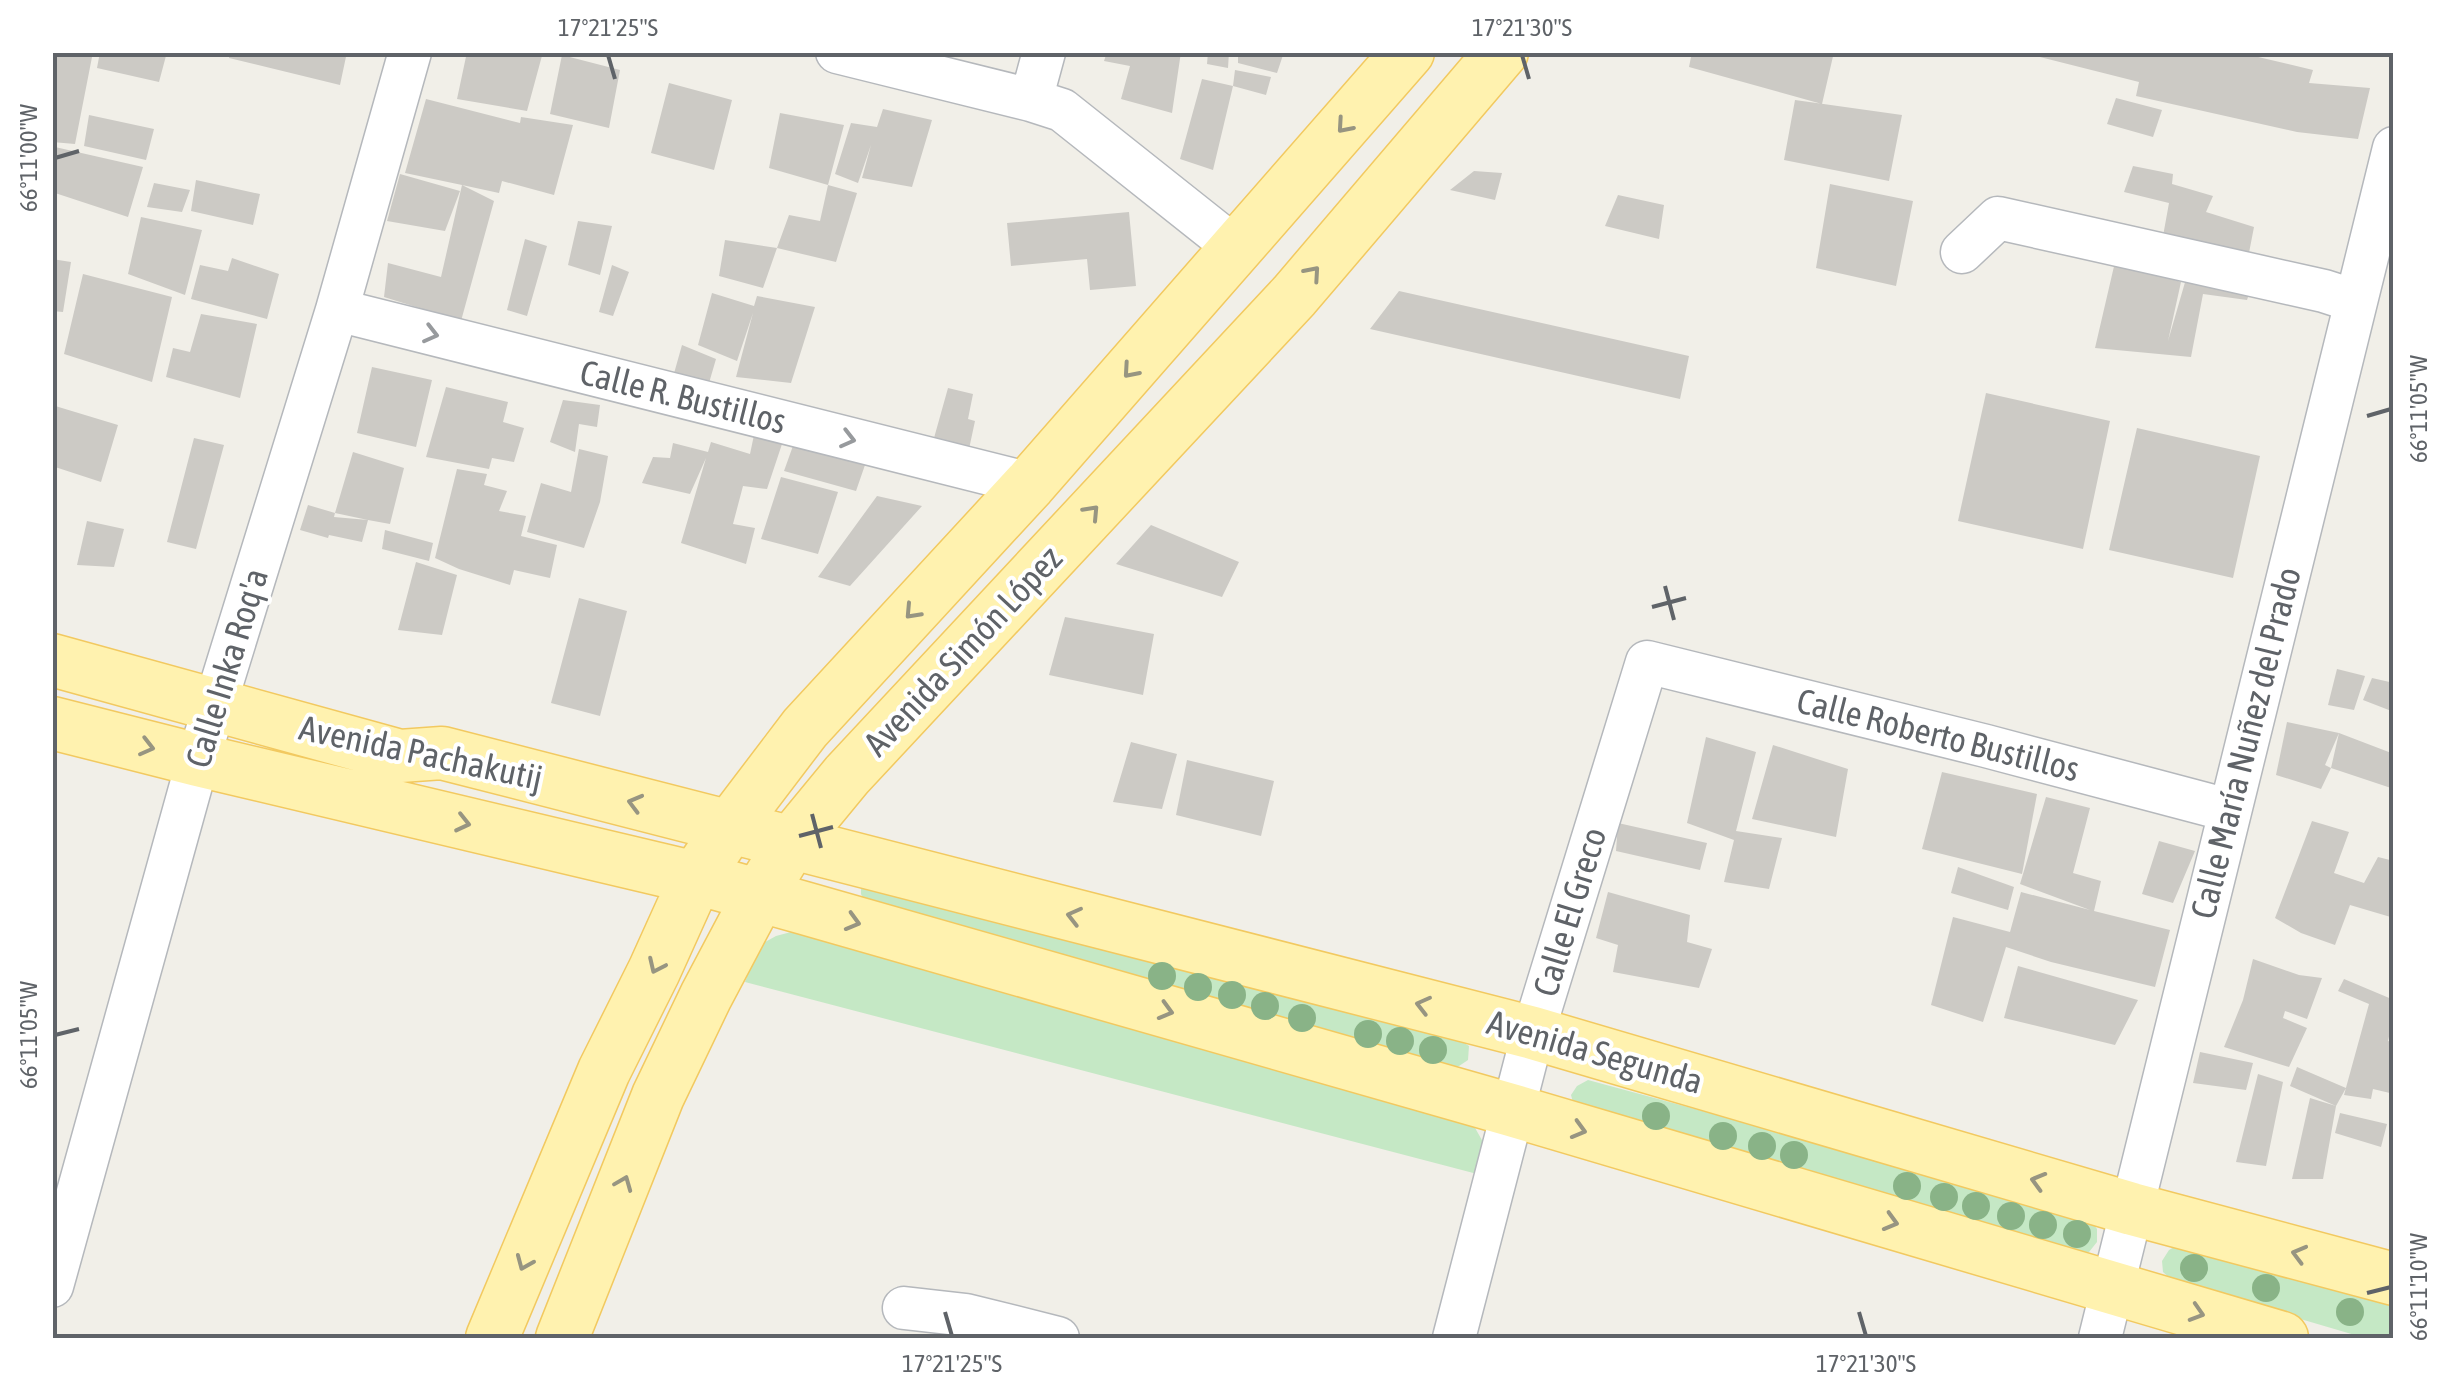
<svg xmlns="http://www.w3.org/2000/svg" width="2446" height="1391" font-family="'Asap Condensed',sans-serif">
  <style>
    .green { fill: #c5e8c5 }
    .building { fill: #cccac5 }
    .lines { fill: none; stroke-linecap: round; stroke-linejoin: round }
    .minor-casing { stroke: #b5b8bc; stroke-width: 45 }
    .major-casing { stroke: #f2c960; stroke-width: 55 }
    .minor { stroke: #fff; stroke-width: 42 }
    .major { stroke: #fff2af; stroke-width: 52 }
    .tree { fill: #89b387 }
    .oneway { stroke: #979581 }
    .oneway2 { stroke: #979a9d }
    .ticks { fill: none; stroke: #5f6368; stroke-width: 4 }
    .labels { text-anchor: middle; stroke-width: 8; stroke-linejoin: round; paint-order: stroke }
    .street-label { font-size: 35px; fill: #5f6368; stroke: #fff }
    .neatline { fill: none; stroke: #5f6368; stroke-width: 4 }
    .ticks-label { font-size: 25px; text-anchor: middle; fill: #5f6368 }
  </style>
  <rect width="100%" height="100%" fill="#f1efe8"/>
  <path class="green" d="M861,884L1456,1038L1469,1046L1468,1060L1459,1066L1449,1068L865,903L861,894Z
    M791,932L1470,1119L1487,1149L1481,1175L745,982L758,946L776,936Z
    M1588,1080L2087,1215L2097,1229V1242L2089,1252H2078L1574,1106L1571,1095L1577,1086Z
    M2181,1243L2393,1301V1338H2365L2174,1282L2163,1272L2162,1261L2169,1250Z"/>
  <path class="building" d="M56,52H93L75,144L52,142V69Z
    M100,52H167L159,82L97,68Z
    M230,52H347L340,85L229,58Z
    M467,52H543L527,111L457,99Z
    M1107,52H1181L1172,113L1121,99L1130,66L1104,61Z
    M1208,52H1229L1228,68L1207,64Z
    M1238,52H1284L1277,73L1238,63Z
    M1692,52H1834L1822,104L1689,67Z
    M2020,52H2237L2313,70L2309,83L2370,88L2358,139L2297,132L2136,96L2139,82Z
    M562,55L620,70L609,128L550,114Z
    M1235,70L1271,77L1266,95L1233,86Z
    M1202,79L1233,86L1213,170L1180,159Z
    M669,83L732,100L714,170L651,153Z
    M2116,98L2162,110L2153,137L2107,124Z
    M426,99L520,123L521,117L573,125L554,195L502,181L499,193L462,185L494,201L461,321L384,297L388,263L441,277L462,185L405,173Z
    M1795,100L1902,115L1889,181L1784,160Z
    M883,109L932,120L912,187L862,178L871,145L858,183L835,174L851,123L877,127Z
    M780,113L844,125L828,185L769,168Z
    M89,115L154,129L146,160L84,146Z
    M55,147L143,167L128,217L52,192Z
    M2133,166L2173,174L2172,184L2213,196L2206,212L2254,227L2248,258L2163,236L2169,203L2124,192Z
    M1474,171L1502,173L1495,200L1450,190Z
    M400,174L460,191L445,231L387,221Z
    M196,180L260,194L253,225L191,211Z
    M154,183L190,190L182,212L147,207Z
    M1830,184L1913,201L1896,286L1816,268Z
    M828,185L857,193L836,262L777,248L763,288L719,276L725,240L777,248L789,215L820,221Z
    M1618,195L1664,205L1659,239L1605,226Z
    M1129,212L1136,286L1090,290L1087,259L1011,266L1007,223Z
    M141,217L202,230L185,295L128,274Z
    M578,221L612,226L600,275L568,265Z
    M525,239L547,246L527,316L507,310Z
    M232,258L279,274L267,319L191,299L200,265L228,271Z
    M52,259L71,262L63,312L52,311Z
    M2115,262L2181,282L2168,341L2190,265L2253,282L2247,300L2203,294L2191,357L2095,348Z
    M612,265L629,272L613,316L599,312Z
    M83,274L172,297L152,382L64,354Z
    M1399,291L1689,356L1680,399L1370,329Z
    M712,293L754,306L757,296L815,307L791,383L736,377L753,313L737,361L698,345Z
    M201,314L257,324L240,398L166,377L173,348L190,352Z
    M682,345L716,359L709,383L673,377Z
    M372,367L432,380L416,447L357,433Z
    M446,387L508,402L503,422L524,428L514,462L492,458L489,469L426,457Z
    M948,388L973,394L968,419L975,421L969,449L934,438Z
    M1986,393L2110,421L2083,549L1958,521Z
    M563,400L600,405L597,427L579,424L575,452L550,442Z
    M52,405L118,425L101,482L52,466Z
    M2137,428L2260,456L2233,578L2109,550Z
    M754,435L783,441L767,489L743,486L733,524L755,528L746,564L681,543L706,458L690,494L642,483L653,457L670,458L673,443L708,452L711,442L750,454Z
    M194,438L224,445L196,549L167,542Z
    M794,443L865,465L856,491L784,471Z
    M579,449L608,456L600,502L584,548L527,532L541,483L571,492Z
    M353,452L404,468L390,524L368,520L362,542L329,535L328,538L300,530L308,505L335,513L334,517L368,520L335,513Z
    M457,469L487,474L484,485L507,491L499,511L526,516L521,536L557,545L550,578L514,570L510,585L459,569L435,558Z
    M781,477L838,492L818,554L761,539Z
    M877,496L922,506L850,586L818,577Z
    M87,521L124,529L114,567L77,565Z
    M1151,525L1239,562L1222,597L1116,564Z
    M385,530L433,543L429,561L382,549Z
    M416,562L457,575L442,635L398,630Z
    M579,598L627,611L600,716L551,703Z
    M1065,617L1154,634L1143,695L1049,675Z
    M2337,669L2365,676L2354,710L2328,705Z
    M2372,678L2394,683V712L2363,700Z
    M2287,722L2339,733L2325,765L2331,768L2339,733L2394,754V789L2331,768L2321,789L2276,775Z
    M1706,737L1756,752L1736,831L1782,838L1769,889L1724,882L1734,840L1687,823Z
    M1131,742L1177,754L1162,809L1113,802Z
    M1773,745L1848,769L1836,837L1752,819Z
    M1187,760L1274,781L1261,836L1176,815Z
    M1942,772L2037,794L2022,874L1922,849Z
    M2046,797L2090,808L2073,873L2101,881L2094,911L2170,930L2155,987L2051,962L2006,947L1983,1022L1931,1005L1953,917L2010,932L2021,892L2090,910L2020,884Z
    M2312,821L2349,832L2334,873L2364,883L2378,857L2394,861V918L2350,905L2335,945L2301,933L2275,918Z
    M1618,823L1707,843L1700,870L1616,851Z
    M2159,841L2195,851L2173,903L2142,894Z
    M1958,867L2014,887L2008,910L1951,893Z
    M1608,892L1690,915L1687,942L1712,949L1699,988L1613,972L1618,945L1596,938Z
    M2253,959L2299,975L2322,978L2307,1019L2285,1011L2283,1018L2307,1028L2289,1067L2224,1047L2243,1000Z
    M2018,966L2138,1000L2115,1045L2004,1018Z
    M2344,979L2394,1000V1028H2391L2388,1041L2394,1043V1094L2373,1089L2371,1099L2344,1095L2369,1004L2338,991Z
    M2200,1052L2253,1063L2246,1090L2193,1083Z
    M2297,1067L2346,1088L2336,1106L2290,1086Z
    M2258,1074L2283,1082L2266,1166L2236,1162Z
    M2310,1098L2336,1106L2323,1179H2292Z
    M2340,1113L2387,1124L2381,1147L2335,1133Z"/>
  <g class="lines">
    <g class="minor-casing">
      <path id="minor" d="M837,52L1031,100L1062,110L1237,249
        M1031,100L1044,52
        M1962,252L1998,218L2324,291L2355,301
        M337,310L1030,484
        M52,1286L198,760L337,310L410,52
        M904,1308L966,1315L1058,1338
        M1454,1338L1533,1033L1647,662L1986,746L2228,810
        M2100,1338L2394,148"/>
    </g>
    <g class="major-casing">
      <path id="major" d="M52,660L400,756L442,753L1533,1033L2132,1209L2394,1279
        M52,723L198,760L696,878L804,908L1511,1110L2282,1338
        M492,1338L604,1071L654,971L696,878L729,828L805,728L1030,484L1408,52
        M562,1338L658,1096L706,996L759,896L791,843L847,775L1294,296L1502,52"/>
    </g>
    <use href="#minor" class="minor"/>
    <use href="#major" class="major"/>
  </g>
  <g class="tree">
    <circle cx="1162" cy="976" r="14"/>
    <circle cx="1198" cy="987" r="14"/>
    <circle cx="1232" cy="995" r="14"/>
    <circle cx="1265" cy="1006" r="14"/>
    <circle cx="1302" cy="1018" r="14"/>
    <circle cx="1368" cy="1034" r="14"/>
    <circle cx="1400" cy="1041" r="14"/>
    <circle cx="1433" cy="1050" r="14"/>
    <circle cx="1656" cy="1116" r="14"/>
    <circle cx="1723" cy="1136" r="14"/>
    <circle cx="1762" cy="1146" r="14"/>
    <circle cx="1794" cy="1155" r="14"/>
    <circle cx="1907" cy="1186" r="14"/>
    <circle cx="1944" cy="1197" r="14"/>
    <circle cx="1976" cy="1206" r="14"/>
    <circle cx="2011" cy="1216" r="14"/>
    <circle cx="2043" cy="1225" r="14"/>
    <circle cx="2077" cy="1234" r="14"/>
    <circle cx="2194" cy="1268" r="14"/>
    <circle cx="2266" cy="1288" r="14"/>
    <circle cx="2350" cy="1312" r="14"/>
  </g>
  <defs><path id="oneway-chevron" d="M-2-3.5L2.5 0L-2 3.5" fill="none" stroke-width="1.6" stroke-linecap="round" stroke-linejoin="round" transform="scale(2.5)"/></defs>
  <g class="oneway">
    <use href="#oneway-chevron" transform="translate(1344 126) rotate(131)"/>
    <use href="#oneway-chevron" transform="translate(1313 273) rotate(-49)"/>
    <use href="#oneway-chevron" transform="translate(1130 371) rotate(131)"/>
    <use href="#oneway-chevron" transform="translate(1092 512) rotate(-47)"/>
    <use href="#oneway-chevron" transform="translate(912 612) rotate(133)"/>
    <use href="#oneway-chevron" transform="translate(147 747) rotate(14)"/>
    <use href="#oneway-chevron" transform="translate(635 803) rotate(-165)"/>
    <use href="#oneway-chevron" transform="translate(463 823) rotate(13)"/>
    <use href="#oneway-chevron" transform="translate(1074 916) rotate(-166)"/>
    <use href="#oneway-chevron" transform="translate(853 922) rotate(16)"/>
    <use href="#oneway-chevron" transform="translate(656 966) rotate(115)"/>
    <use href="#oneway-chevron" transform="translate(1423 1005) rotate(-166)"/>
    <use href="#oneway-chevron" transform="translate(1166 1011) rotate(16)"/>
    <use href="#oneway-chevron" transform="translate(1579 1130) rotate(16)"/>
    <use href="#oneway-chevron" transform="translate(2038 1181) rotate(-164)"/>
    <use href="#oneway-chevron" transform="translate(624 1183) rotate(-68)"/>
    <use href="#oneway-chevron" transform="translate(1891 1222) rotate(16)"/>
    <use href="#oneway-chevron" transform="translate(2299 1254) rotate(-165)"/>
    <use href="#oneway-chevron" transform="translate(524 1263) rotate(113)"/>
    <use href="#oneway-chevron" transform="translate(2197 1313) rotate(17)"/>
  </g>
  <g class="oneway2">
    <use href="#oneway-chevron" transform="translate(431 334) rotate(14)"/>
    <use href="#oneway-chevron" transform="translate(848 439) rotate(14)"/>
  </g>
  <path class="ticks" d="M608,55L615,79M1522,55L1529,79M55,158L79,151M2367,416L2391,409M1665,586L1674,620M1652,607L1686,598M812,814L821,848M799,836L833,827M55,1035L79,1029M2367,1293L2391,1287M945,1312L952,1336M1859,1312L1866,1336"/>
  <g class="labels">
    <g class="street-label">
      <text transform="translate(683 397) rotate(14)" y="12">Calle R. Bustillos</text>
      <text transform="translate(963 651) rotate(-47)" y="12">Avenida Simón López</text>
      <text transform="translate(227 668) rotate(-73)" y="12">Calle Inka Roq'a</text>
      <text transform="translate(1938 735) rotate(14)" y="12">Calle Roberto Bustillos</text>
      <text transform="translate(2246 743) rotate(-76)" y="12">Calle María Nuñez del Prado</text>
      <text transform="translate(421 753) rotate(12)" y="12">Avenida Pachakutij</text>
      <text transform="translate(1570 912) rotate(-73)" y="12">Calle El Greco</text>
      <text transform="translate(1595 1052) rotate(16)" y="12">Avenida Segunda</text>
    </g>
  </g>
  <rect width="2446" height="1391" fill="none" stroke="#ffffff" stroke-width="110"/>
  <rect x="55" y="55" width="2336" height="1281" class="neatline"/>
  <g class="ticks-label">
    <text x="608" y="36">17°21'25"S</text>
    <text x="1522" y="36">17°21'30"S</text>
    <text transform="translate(28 158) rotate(-90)" y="9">66°11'00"W</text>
    <text transform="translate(2418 409) rotate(-90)" y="9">66°11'05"W</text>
    <text transform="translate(28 1035) rotate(-90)" y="9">66°11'05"W</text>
    <text transform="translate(2418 1287) rotate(-90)" y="9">66°11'10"W</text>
    <text x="952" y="1372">17°21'25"S</text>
    <text x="1866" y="1372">17°21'30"S</text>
  </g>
</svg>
